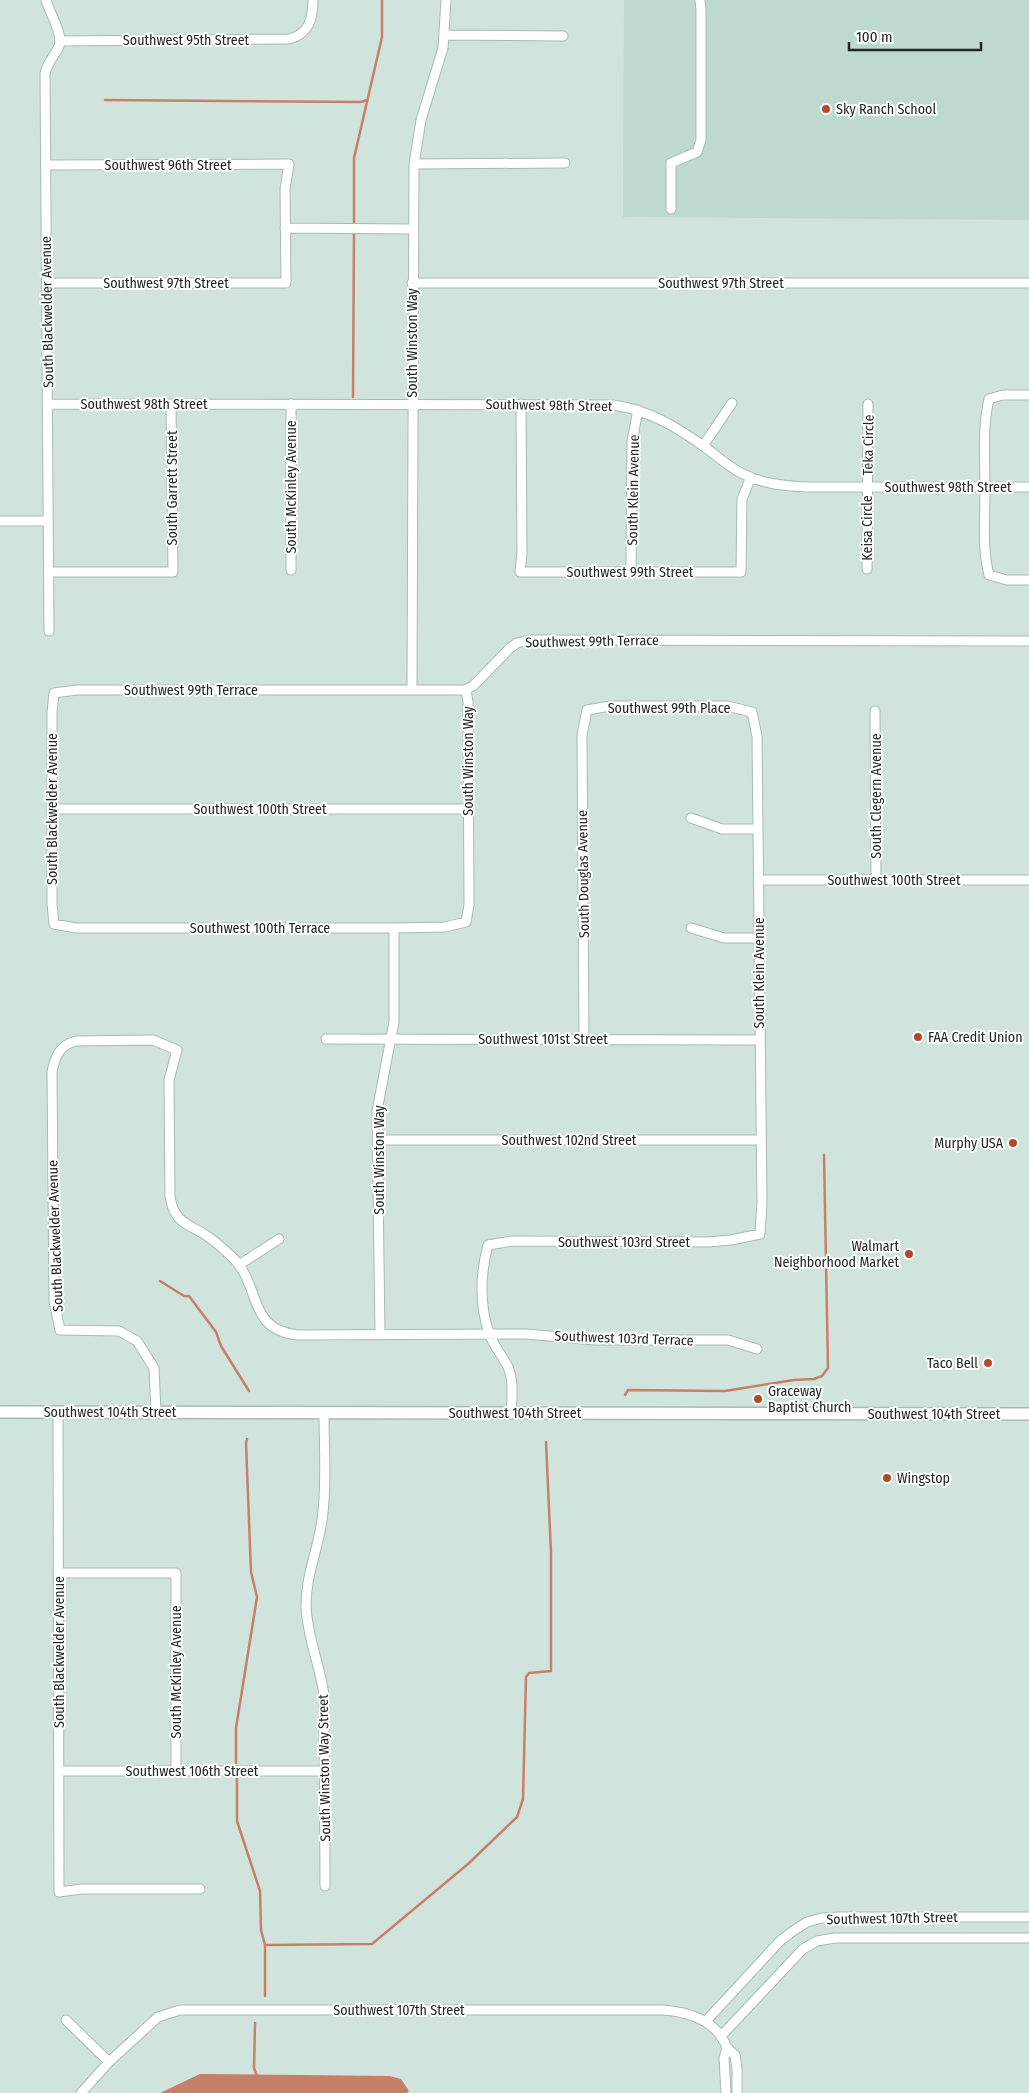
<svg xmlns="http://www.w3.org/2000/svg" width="1029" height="2093" font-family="'Fira Sans Condensed',sans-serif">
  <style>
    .built { fill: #bed9d0 }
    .water { fill: #c6806a }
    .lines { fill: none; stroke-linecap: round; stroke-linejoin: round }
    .stream { stroke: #c6806a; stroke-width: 2.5 }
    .minor-casing { stroke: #a8bab3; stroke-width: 11 }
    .major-casing { stroke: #a8bab3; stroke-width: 14 }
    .minor { stroke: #fff; stroke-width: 9 }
    .major { stroke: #fff; stroke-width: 11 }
    .poi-dot { fill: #b24a29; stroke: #fff; stroke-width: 2 }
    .labels { text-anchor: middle; stroke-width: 4; stroke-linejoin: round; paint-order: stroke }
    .street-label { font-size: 14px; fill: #202724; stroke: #fff }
    .poi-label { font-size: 14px; fill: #202724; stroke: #fff; text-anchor: start }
  </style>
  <rect width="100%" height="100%" fill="#d0e4dd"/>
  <path class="built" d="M624,0H1029V220L623,217Z"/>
  <path class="water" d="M200,2074L390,2076L401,2079L409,2091L407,2093H160Z"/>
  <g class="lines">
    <path class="stream" d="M105,100L361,102L367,100
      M354,226V158L382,37V0
      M353,397L354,231
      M160,1281L184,1296H189L216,1332L221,1346L249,1391
      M625,1395L628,1390L725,1391L794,1380L814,1379L822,1376L828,1368L824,1155
      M236,1763V1728L257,1597L251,1572L246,1443L247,1439
      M237,1778V1821L260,1891L261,1930L265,1945
      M265,1996V1945L372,1944L468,1864L517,1817L523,1799L526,1677L529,1673L551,1671V1553L546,1442
      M255,2023L254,2068L257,2076"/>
    <g class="minor-casing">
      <path id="minor" d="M46,0C49,12 64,35 59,46C55,56 47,62 45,74L49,631
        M445,35L563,36
        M60,41L289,39C309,34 313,19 313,0
        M414,164L565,163
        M46,165L289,164L285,189L286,283H47
        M671,209V163L697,152L701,140V10L700,0
        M285,228L412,229
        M412,283H1029
        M1029,395H1003L989,399C982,429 985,461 985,491C985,519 982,548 989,575L1007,580H1029
        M48,404L613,405C649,410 677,427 706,448C717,456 728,466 741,473C762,484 784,486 808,487H1029
        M521,404L522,553L520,572H741L742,499L751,477
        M703,446L732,403
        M0,521H48
        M867,569L868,404
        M291,570V404
        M49,572H173L171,404
        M631,572L632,441L638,410
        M412,690L414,164L421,120L443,48L446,0
        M466,690L468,702L469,905L466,922L445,927L394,928H76L54,924L52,903V713L54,693L77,690H464L473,686L510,648L517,643L529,640L1029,641
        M875,711L876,880
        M52,809H468
        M691,818L722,829H757
        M758,880H1029
        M691,928L724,938H758
        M326,1039L759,1040
        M378,1140H760
        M239,1265L279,1239
        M380,1335L377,1111L394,1022V928
        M58,1412L59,1892L82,1889H200
        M156,1412L154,1368L137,1341L119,1331L60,1330L54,1301L52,1072C55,1056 60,1045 76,1041L153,1040L177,1050L169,1080L170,1196C171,1202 172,1209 176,1214C182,1225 198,1229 207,1236C218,1243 227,1252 236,1261C261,1291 249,1330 298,1335L526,1334L595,1340H728L757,1349
        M324,1413C324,1448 327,1485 322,1520C318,1550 306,1574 306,1606C307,1637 320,1665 324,1695L325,1886
        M511,1413C512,1398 514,1381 508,1367C502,1355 493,1345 489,1333C479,1303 480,1275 488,1245L512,1241L708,1242L731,1240L760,1234L762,1202L757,736L752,712L727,706H610L587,710L582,735L584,1039
        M59,1573H176V1771
        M59,1771H325
        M66,2020L109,2062
        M706,2021L780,1941L793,1931L807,1922L822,1918L838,1917H1029
        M721,2036L803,1949L817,1941L835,1938H1029
        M727,2048L735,2055L737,2069V2093
        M81,2093L109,2062L158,2017L180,2010H663C690,2012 717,2021 727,2048
        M726,2093L724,2058L727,2048"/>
    </g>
    <g class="major-casing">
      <path id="major" d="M0,1412L1029,1414"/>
    </g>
    <use href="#minor" class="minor"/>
    <use href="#major" class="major"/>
  </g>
  <g class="poi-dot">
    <circle cx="826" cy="109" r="5"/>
    <circle cx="918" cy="1037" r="5"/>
    <circle cx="1013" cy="1143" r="5"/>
    <circle cx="909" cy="1254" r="5"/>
    <circle cx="988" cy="1363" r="5"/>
    <circle cx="758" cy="1399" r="5"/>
    <circle cx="887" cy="1478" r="5"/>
  </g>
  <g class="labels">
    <g class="street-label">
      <text x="186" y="45">Southwest 95th Street</text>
      <text x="168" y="170">Southwest 96th Street</text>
      <text x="166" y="288">Southwest 97th Street</text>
      <text x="721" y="288">Southwest 97th Street</text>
      <text transform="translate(47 312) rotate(-91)" y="5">South Blackwelder Avenue</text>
      <text transform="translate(412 343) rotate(-90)" y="5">South Winston Way</text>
      <text x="144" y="409">Southwest 98th Street</text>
      <text transform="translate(549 405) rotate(1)" y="5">Southwest 98th Street</text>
      <text transform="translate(868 445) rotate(-89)" y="5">Teka Circle</text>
      <text transform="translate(291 487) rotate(-90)" y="5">South McKinley Avenue</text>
      <text x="948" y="492">Southwest 98th Street</text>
      <text transform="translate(172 488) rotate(-90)" y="5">South Garrett Street</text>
      <text transform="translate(633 490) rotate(-89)" y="5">South Klein Avenue</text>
      <text transform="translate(867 528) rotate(-90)" y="5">Keisa Circle</text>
      <text x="630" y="577">Southwest 99th Street</text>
      <text transform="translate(592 641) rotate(-1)" y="5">Southwest 99th Terrace</text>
      <text x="191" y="695">Southwest 99th Terrace</text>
      <text x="669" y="713">Southwest 99th Place</text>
      <text transform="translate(468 761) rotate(-90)" y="5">South Winston Way</text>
      <text transform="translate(876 796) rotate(-90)" y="5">South Clegern Avenue</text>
      <text transform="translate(52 809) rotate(-90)" y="5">South Blackwelder Avenue</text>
      <text x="260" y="814">Southwest 100th Street</text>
      <text transform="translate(583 874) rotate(-91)" y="5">South Douglas Avenue</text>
      <text x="894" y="885">Southwest 100th Street</text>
      <text x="260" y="933">Southwest 100th Terrace</text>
      <text transform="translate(759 973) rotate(-90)" y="5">South Klein Avenue</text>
      <text x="543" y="1044">Southwest 101st Street</text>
      <text x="569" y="1145">Southwest 102nd Street</text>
      <text transform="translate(379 1160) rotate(-90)" y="5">South Winston Way</text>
      <text transform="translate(55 1236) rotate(-92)" y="5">South Blackwelder Avenue</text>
      <text x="624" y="1247">Southwest 103rd Street</text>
      <text transform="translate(624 1338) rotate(2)" y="5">Southwest 103rd Terrace</text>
      <text x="110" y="1417">Southwest 104th Street</text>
      <text x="515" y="1418">Southwest 104th Street</text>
      <text x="934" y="1419">Southwest 104th Street</text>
      <text transform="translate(59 1652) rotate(-90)" y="5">South Blackwelder Avenue</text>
      <text transform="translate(176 1672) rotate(-90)" y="5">South McKinley Avenue</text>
      <text transform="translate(324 1768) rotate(-91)" y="5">South Winston Way Street</text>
      <text x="192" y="1776">Southwest 106th Street</text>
      <text transform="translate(892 1918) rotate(-1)" y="5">Southwest 107th Street</text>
      <text x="399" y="2015">Southwest 107th Street</text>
    </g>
    <g class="poi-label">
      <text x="836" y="114">Sky Ranch School</text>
      <text x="928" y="1042">FAA Credit Union</text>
      <text x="1003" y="1148" text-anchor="end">Murphy USA</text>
      <text x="899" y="1251" text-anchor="end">Walmart<tspan x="899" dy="16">Neighborhood Market</tspan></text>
      <text x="978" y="1368" text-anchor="end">Taco Bell</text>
      <text x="768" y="1396">Graceway<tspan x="768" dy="16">Baptist Church</tspan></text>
      <text x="897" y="1483">Wingstop</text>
    </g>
  </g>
  <path d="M849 42v8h132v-8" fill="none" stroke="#202724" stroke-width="2.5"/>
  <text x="856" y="42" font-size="15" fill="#202724" stroke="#ffffff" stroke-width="4" paint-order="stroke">100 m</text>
</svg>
